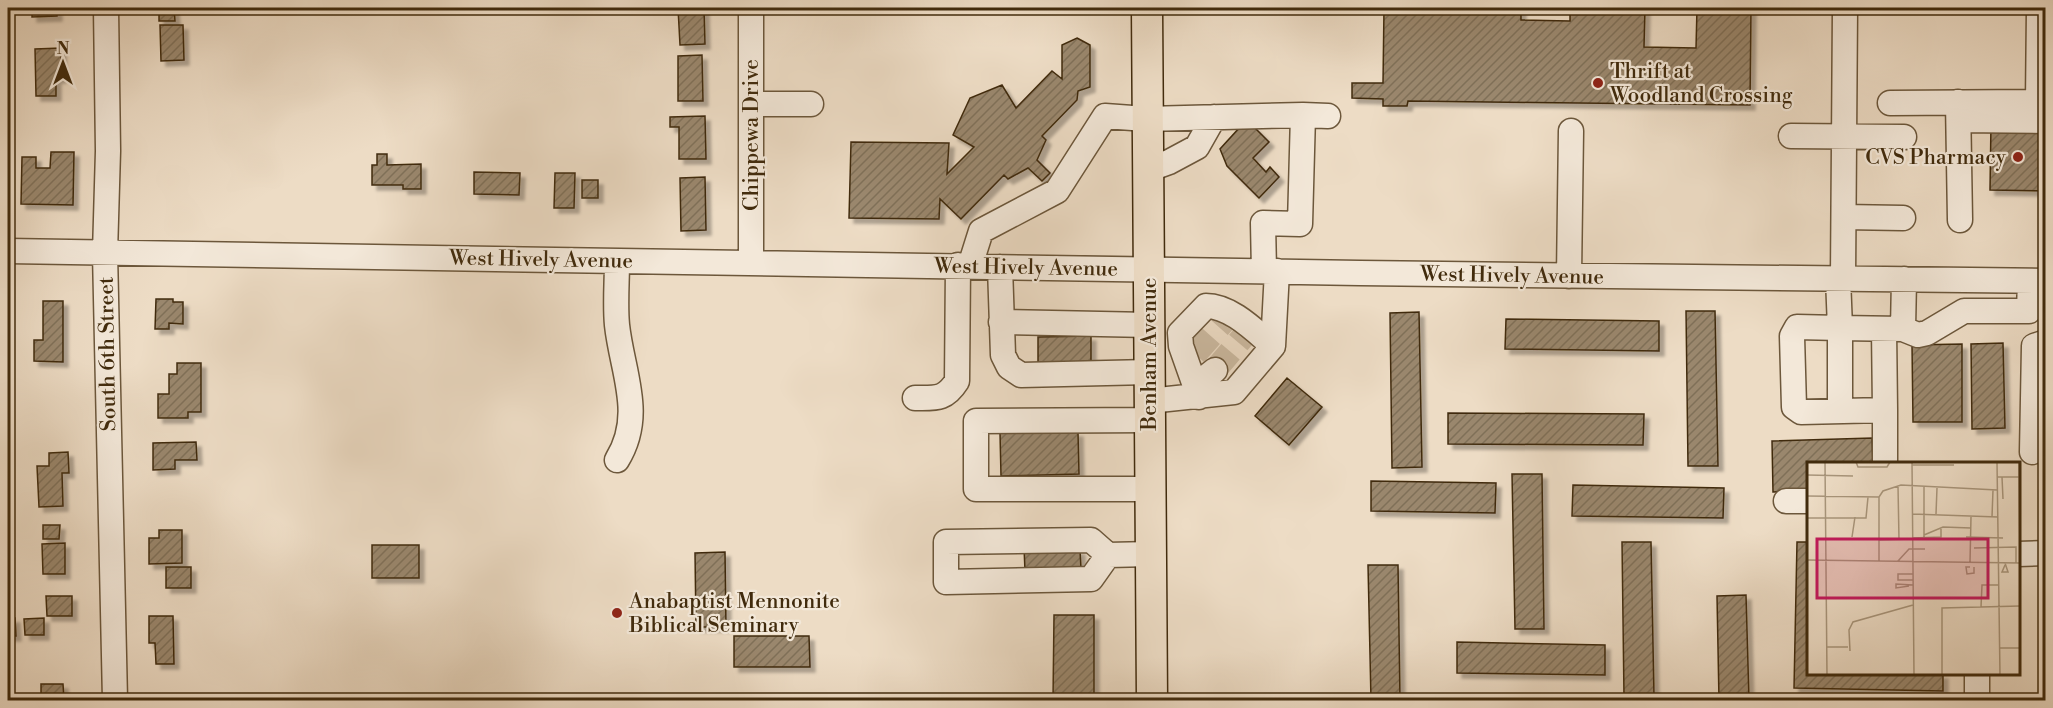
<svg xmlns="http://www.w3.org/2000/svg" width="2053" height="708" font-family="'Libre Bodoni',serif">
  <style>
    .building { fill: url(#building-hatch); stroke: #412b0d; stroke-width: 1.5; filter: url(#shadow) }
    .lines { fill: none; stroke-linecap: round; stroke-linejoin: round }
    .minor-tunnel { stroke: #cbb9a0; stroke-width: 24; stroke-dasharray: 24 12; stroke-linecap: butt }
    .minor-casing { stroke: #6c573b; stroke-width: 27 }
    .major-casing { stroke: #412b0d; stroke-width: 33 }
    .minor { stroke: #f3e8d9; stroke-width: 24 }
    .major { stroke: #eddcc5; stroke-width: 30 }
    .poi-dot { fill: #8f2418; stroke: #f3e8d9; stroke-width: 2 }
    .labels { text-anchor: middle; stroke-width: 4.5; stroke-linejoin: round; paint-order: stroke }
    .poi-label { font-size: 21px; fill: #412b0d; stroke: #f3e8d9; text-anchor: start }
    .street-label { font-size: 21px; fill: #412b0d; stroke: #f3e8d9 }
    .inset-road { fill: none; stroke: #a8957b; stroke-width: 1.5 }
    .view { fill: #c2185b; fill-opacity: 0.15; stroke: #c2185b; stroke-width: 3 }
    .inset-edge { fill: none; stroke: #412b0d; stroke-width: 3 }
  </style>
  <defs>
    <pattern id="building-hatch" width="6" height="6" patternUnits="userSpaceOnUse" patternTransform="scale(1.5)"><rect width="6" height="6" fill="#9a876d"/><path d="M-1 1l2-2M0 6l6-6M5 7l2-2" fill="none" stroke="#7f6f58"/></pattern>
    <filter id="shadow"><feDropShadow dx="5" dy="5" stdDeviation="1.5" flood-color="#0004"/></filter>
  </defs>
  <rect width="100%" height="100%" fill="#eddcc5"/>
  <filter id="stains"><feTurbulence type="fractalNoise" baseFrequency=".00333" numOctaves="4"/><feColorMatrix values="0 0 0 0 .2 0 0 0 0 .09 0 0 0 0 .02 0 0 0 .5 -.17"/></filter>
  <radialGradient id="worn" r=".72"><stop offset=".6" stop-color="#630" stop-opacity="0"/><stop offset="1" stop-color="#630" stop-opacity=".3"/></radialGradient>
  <path class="building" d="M32,8H57V16L32,17Z
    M159,8H174L175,21H159Z
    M678,8H704L705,44L680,45Z
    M1384,8H1521V20L1570,21V8H1645L1644,47L1696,48L1697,8H1751L1750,105L1408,101L1407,106H1383V99L1352,98V83H1383Z
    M160,25H183L184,60L161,61Z
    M1077,38L1090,45V87L1078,91L1077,100L1042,136L1046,140L1037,160L1050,173L1042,181L1028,168L1008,179L1004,175L961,219L940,199L939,219L849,218L851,142L949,143L947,174L974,147L953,135L970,98L1002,85L1016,108L1052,71L1062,79V45Z
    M61,48V78H56V96H36L35,49Z
    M702,55L703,101H678V56Z
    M705,116L706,159H679V127H670V117Z
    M1991,123H2046V191L1990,190Z
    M1240,127H1254L1269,142L1253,158L1266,172L1270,167L1279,177L1259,198L1227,166L1220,149Z
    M51,152H74L73,205L21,204L22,157H36V168H50Z
    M377,154H387V165L421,164V189H403V185H372V165H377Z
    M474,172L520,173L519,195L474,194Z
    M555,173H575L574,208H554Z
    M705,177L706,230L681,231L680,178Z
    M582,180H598V198H582Z
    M156,299H173V302H183V324L169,323V329H155Z
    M43,301H63V362L34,361V340H43Z
    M1686,311H1715L1718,466H1688Z
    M1419,312L1422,467L1392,468L1390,313Z
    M1506,319L1659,321V351L1505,349Z
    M1091,336V362L1038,367V337Z
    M2003,343L2005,428L1972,429L1971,344Z
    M1962,344V422H1913L1912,345Z
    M177,363H201V412H188V418H158V394H169V374H177Z
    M1287,378L1322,407L1289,445L1255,416Z
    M1448,413L1644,414L1643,445L1448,444Z
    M1078,432L1079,474L1001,476L1000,433Z
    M1872,438L1873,464H1808V491L1773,492L1772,441Z
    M196,442L197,460H175V469L153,470V443Z
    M68,452L69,473H62L63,506L39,507L37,466H49V453Z
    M1512,474H1542L1544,629H1515Z
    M1371,481L1496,483L1495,513L1371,511Z
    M1573,485L1724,488L1723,518L1572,516Z
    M43,525H60L59,539H43Z
    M159,530H182V563L149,564V538H159Z
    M1622,542H1651L1654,696L1624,697Z
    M1797,542H1808V674H1943V691L1794,688Z
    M65,543V574H43L42,544Z
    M372,545H419V578H372Z
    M1024,547L1080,550L1081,569L1025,571Z
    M725,552L726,627H696L695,553Z
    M1368,565H1398L1400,700H1371Z
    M166,567H191V588H166Z
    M1746,595L1749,700H1719L1717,596Z
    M46,596H72V616H47Z
    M1054,615H1094V700H1053Z
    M149,616H173L174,664H156L155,643H149Z
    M8,618H15L16,636H8Z
    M44,618V635H25L24,619Z
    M734,636H809L810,667H734Z
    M1457,642L1605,645V675L1457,673Z
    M41,684H63L64,700H41Z"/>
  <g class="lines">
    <path class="minor-tunnel" d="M1195,354L1224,321
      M1215,370L1243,337"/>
    <g class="minor-casing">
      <path id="minor" d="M106,8L108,151L105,253L115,700
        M751,8V262
        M1958,102L1960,220
        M2038,102L2039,8
        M1890,103L2046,102
        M751,104H811
        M1959,120L2046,121
        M1791,136L1904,137
        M1147,170L1169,162L1197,147L1214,117
        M1844,217L1903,218
        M8,251L1360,273L2046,281
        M970,266L981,231L1057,191L1105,116L1146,119L1303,115
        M1000,267L1003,355L1009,367L1021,375L1149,372
        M1264,271L1263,223L1300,224L1303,115L1328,116
        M1569,276L1571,131
        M1838,278L1840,328L1903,329L1904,279
        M1843,278L1845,8
        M1001,322L1149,325
        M1903,329L1918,335L1927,333L1964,311H2029L2030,281
        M1196,385L1215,370
        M1199,397L1181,346L1180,333L1206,306C1231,306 1255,331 1273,346
        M915,398C936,398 945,400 957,381L958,265
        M1149,401L1234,392L1273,346L1277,271
        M1885,410V464
        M1840,411V328L1797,327L1792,336L1794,407L1801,412L1885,410L1884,329
        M1150,420L976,421V489H1150
        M2032,452L2034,346L2046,342
        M617,460C645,415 622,372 617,325C615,304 617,282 617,261
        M1786,501H1808
        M2018,554L2046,553
        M1108,555L1091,579L946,582V542L1091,540L1108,555L1151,554
        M1977,674V700"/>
    </g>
    <g class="major-casing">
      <path id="major" d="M1147,8L1152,700"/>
    </g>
    <use href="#minor" class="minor"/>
    <use href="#major" class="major"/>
  </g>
  <g class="poi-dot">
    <circle cx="1598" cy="83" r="6"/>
    <circle cx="2018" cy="157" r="6"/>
    <circle cx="617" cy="613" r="6"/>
  </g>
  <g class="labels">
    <g class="poi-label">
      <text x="1610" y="78">Thrift at<tspan x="1610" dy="24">Woodland Crossing</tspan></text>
      <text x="2006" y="164" text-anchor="end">CVS Pharmacy</text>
      <text x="629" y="608">Anabaptist Mennonite<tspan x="629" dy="24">Biblical Seminary</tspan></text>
    </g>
    <g class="street-label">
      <text transform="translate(751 135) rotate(-90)" y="7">Chippewa Drive</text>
      <text transform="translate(541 259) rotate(1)" y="7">West Hively Avenue</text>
      <text transform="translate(1026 267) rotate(1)" y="7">West Hively Avenue</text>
      <text transform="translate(1512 275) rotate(1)" y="7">West Hively Avenue</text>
      <text transform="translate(107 354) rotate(-91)" y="7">South 6th Street</text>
      <text transform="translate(1149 354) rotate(-90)" y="7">Benham Avenue</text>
    </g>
  </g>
  <g transform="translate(1807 462)">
    <rect width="213" height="213" fill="#eddcc5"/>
    <path class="inset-road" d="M18,0L20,213M49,0L51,5H80L83,0M105,0L107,213M190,0L193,213M212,0L213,98M105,3H147M0,13L46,14M190,15H213M195,15L196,37M91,24L92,78M0,34L72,35M72,35L76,29L94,23L190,28M72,35V99M105,52L191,55M129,52L130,26M185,55L186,28M0,56H59L61,35M117,73L136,65L164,66M45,75L48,55M159,75L196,76M105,76L134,75V67M117,76V24M72,78L105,77M167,86L209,85V101M0,98L213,101M91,99L102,87H118M163,100L164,55M198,101L201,110H195L198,103M163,105H159L160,112L167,111V105M106,112H91V118H106M102,124L89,126V122L106,123M174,145L175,123H192M20,185H41M193,186H213M43,189L42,168L46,160L106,143M135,213V146L213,144"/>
    <path class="view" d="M10,77H181V136H10Z"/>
    <rect width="213" height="213" class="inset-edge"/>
  </g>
  <rect width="2053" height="708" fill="none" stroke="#eddcc5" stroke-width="30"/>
  <rect x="9" y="9" width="2035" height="690" fill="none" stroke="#412b0d" stroke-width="3"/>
  <rect x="15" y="15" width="2023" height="678" fill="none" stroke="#412b0d" stroke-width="1.5"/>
  <g transform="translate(63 63)" stroke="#f3e8d9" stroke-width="4.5" paint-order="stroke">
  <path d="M0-4.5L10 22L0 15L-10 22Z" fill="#412b0d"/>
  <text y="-9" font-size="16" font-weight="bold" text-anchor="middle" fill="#412b0d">N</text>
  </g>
  <rect width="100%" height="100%" filter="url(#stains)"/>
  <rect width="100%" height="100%" fill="url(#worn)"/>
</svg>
